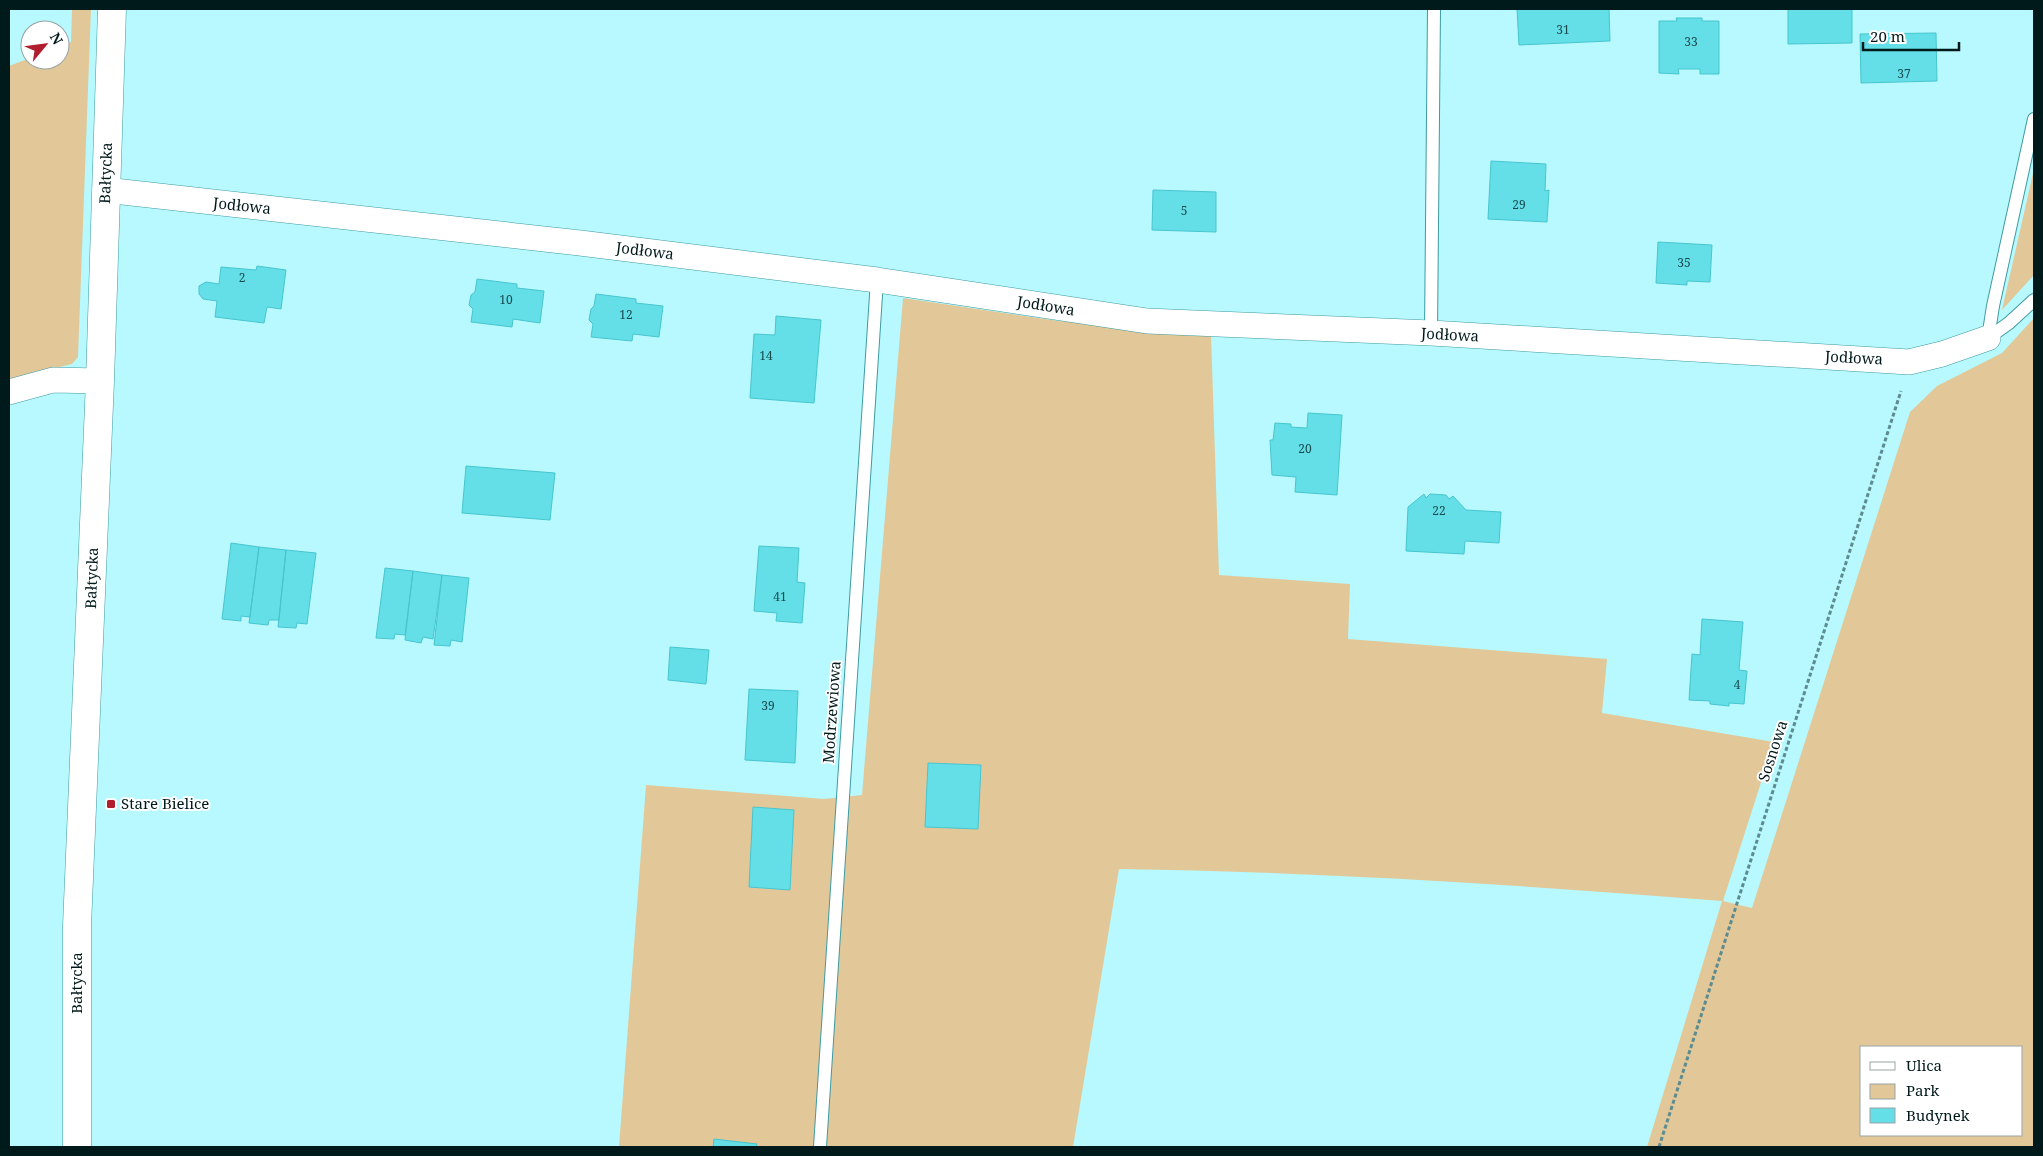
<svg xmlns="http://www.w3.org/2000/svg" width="2043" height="1156" font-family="'Noto Serif',serif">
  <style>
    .green { fill: #e2c898; fill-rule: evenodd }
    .building { fill: #64dfe8; stroke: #47c5cf }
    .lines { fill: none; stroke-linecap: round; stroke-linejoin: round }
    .service-casing { stroke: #3d9ba2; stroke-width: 14 }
    .minor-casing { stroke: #3d9ba2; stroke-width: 26 }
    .tertiary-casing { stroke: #3d9ba2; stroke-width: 29 }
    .path { stroke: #5d8b8f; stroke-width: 3; stroke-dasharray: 4 2.5; stroke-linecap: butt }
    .service { stroke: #fff; stroke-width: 12 }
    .minor { stroke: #fff; stroke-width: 25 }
    .tertiary { stroke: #fff; stroke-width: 28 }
    .poi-dot { fill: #b01d2d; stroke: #fff; stroke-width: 2 }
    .labels { text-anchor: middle; stroke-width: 4; stroke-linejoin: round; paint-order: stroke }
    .number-label { font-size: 12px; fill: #194a4e }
    .street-label { font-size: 15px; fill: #00191b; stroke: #fff }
    .poi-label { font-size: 15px; fill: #00191b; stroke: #fff; text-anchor: start }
  </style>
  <rect width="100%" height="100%" fill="#b7f9fe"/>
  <path class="green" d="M72,9H91L78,357L72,364L9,379V66L30,58V60H60V46L71,42Z
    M2034,169V275L2002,310Z
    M903,298L1059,321L1211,335L1219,575L1350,584L1348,639L1607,659L1602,713L1774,742L1723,901L1752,908L1910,412L1937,386L2002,353L2034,318V1147H1647L1722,901C1521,885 1320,872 1119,869L1073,1147H619L646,785L824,799L862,795ZM1862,1047H2022V1135H1862Z"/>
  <path class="building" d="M1517,9H1609L1610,41L1519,45Z
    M1788,9H1852V43L1788,44Z
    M1676,18H1702V21H1719V74H1700V69H1678L1679,74L1659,73V21H1677Z
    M1936,33L1937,81L1861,83L1860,34Z
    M1491,161L1546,164L1545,191L1549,190L1547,222L1488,219Z
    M1153,190L1216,192V232L1152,230Z
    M1658,242L1712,245L1710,282L1687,281V285L1656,283Z
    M257,266L286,270L281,309L267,307L264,323L215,317L217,301L203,299L199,294V286L206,282L219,284L221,267L256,270Z
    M477,279L517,284V288L544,291L540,323L513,319L512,327L471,322L473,309L469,305L471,295L475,292Z
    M596,294L636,299V303L663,306L659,337L633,334L632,341L591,337L593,324L589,320L591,309L594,306Z
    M776,316L821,320L814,403L750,398L754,334L775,335Z
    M1308,413L1342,415L1337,495L1295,492L1296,477L1272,475L1270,440H1273L1275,423L1291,424V427L1307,428Z
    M466,466L555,473L550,520L462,513Z
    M1424,494L1426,498L1430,494L1446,495L1449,499L1453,496L1466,510L1501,512L1499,543L1465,541L1464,554L1406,551L1408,507Z
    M231,543L259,547L250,617L241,616V621L222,619Z
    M759,546L799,548L797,582L805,583L802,623L776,621L777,613L754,611Z
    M259,547L286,550L279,620H269L268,625L249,623Z
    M286,550L316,553L307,624L297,623L296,628L278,627Z
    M385,568L413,571L405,635L395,634L394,639L376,638Z
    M413,571L442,575L433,639L423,637L421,643L405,640Z
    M442,575L469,578L462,642L451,640L450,646L434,645Z
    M1702,619L1743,622L1739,670L1747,671L1744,704L1729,703V706L1710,704V701L1689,700L1692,654L1700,655Z
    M670,647L709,650L706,684L668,680Z
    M749,689L798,691L795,763L745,760Z
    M928,763L981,765L978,829L925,827Z
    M753,807L794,810L790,890L749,887Z
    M714,1139L757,1144L756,1147H713Z"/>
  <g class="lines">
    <g class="service-casing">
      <path id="service" d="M1431,333L1434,9
        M1988,338L1993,306L2034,119
        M1988,338L2009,323L2034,300
        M820,1147L877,280"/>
    </g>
    <g class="minor-casing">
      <path id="minor" d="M105,190L580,243L877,280L1147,321L1431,333L1909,362L1942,354L1988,338
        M9,392L53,380L100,381"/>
    </g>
    <g class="tertiary-casing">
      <path id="tertiary" d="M77,1147V926L100,381L112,9"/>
    </g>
    <path class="path" d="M1659,1147L1901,391"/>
    <use href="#service" class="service"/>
    <use href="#minor" class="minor"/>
    <use href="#tertiary" class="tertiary"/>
  </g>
  <rect class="poi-dot" x="106" y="799" width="10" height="10" rx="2.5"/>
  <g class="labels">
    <g class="number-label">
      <text x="1563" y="34">31</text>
      <text x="1691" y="46">33</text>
      <text x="1904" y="78">37</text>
      <text x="1519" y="209">29</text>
      <text x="1184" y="215">5</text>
      <text x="1684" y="267">35</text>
      <text x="242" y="282">2</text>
      <text x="506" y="304">10</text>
      <text x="626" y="319">12</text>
      <text x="766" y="360">14</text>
      <text x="1305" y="453">20</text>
      <text x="1439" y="515">22</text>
      <text x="780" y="601">41</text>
      <text x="1737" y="689">4</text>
      <text x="768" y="710">39</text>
    </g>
    <g class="street-label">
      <text transform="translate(106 173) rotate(-88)" y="5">Bałtycka</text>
      <text transform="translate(242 206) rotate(6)" y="5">Jodłowa</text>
      <text transform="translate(645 251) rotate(7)" y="5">Jodłowa</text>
      <text transform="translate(1046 306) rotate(9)" y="5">Jodłowa</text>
      <text transform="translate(1450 335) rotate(3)" y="5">Jodłowa</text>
      <text transform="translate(1854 358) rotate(3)" y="5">Jodłowa</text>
      <text transform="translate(92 578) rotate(-88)" y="5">Bałtycka</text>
      <text transform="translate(832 712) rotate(-86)" y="5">Modrzewiowa</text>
      <text transform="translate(1773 751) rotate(-72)" y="5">Sosnowa</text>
      <text transform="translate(77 983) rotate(-90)" y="5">Bałtycka</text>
    </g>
    <g class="poi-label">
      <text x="121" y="809">Stare Bielice</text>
    </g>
  </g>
  <rect width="2043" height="1156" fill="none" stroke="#00191b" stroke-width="20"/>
  <rect x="1860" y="1046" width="162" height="90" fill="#ffffff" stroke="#99a3a4"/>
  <rect x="1870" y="1062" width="25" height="8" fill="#ffffff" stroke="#99a3a4"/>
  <text x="1906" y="1071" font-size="15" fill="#00191b">Ulica</text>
  <rect x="1870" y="1084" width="25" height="15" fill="#e2c898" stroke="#99a3a4"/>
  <text x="1906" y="1096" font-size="15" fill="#00191b">Park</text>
  <rect x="1870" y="1108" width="25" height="15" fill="#64dfe8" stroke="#99a3a4"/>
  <text x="1906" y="1121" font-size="15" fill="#00191b">Budynek</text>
  <g transform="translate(45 45) rotate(61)"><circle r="24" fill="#ffffff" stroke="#99a3a4"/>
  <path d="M0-4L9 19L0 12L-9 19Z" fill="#b01d2d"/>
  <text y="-8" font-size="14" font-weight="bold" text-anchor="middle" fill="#00191b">N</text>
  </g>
  <path d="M1863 42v8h96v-8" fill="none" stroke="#00191b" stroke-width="2.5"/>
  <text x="1870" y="42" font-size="15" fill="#00191b" stroke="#ffffff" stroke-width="4" paint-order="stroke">20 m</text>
</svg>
